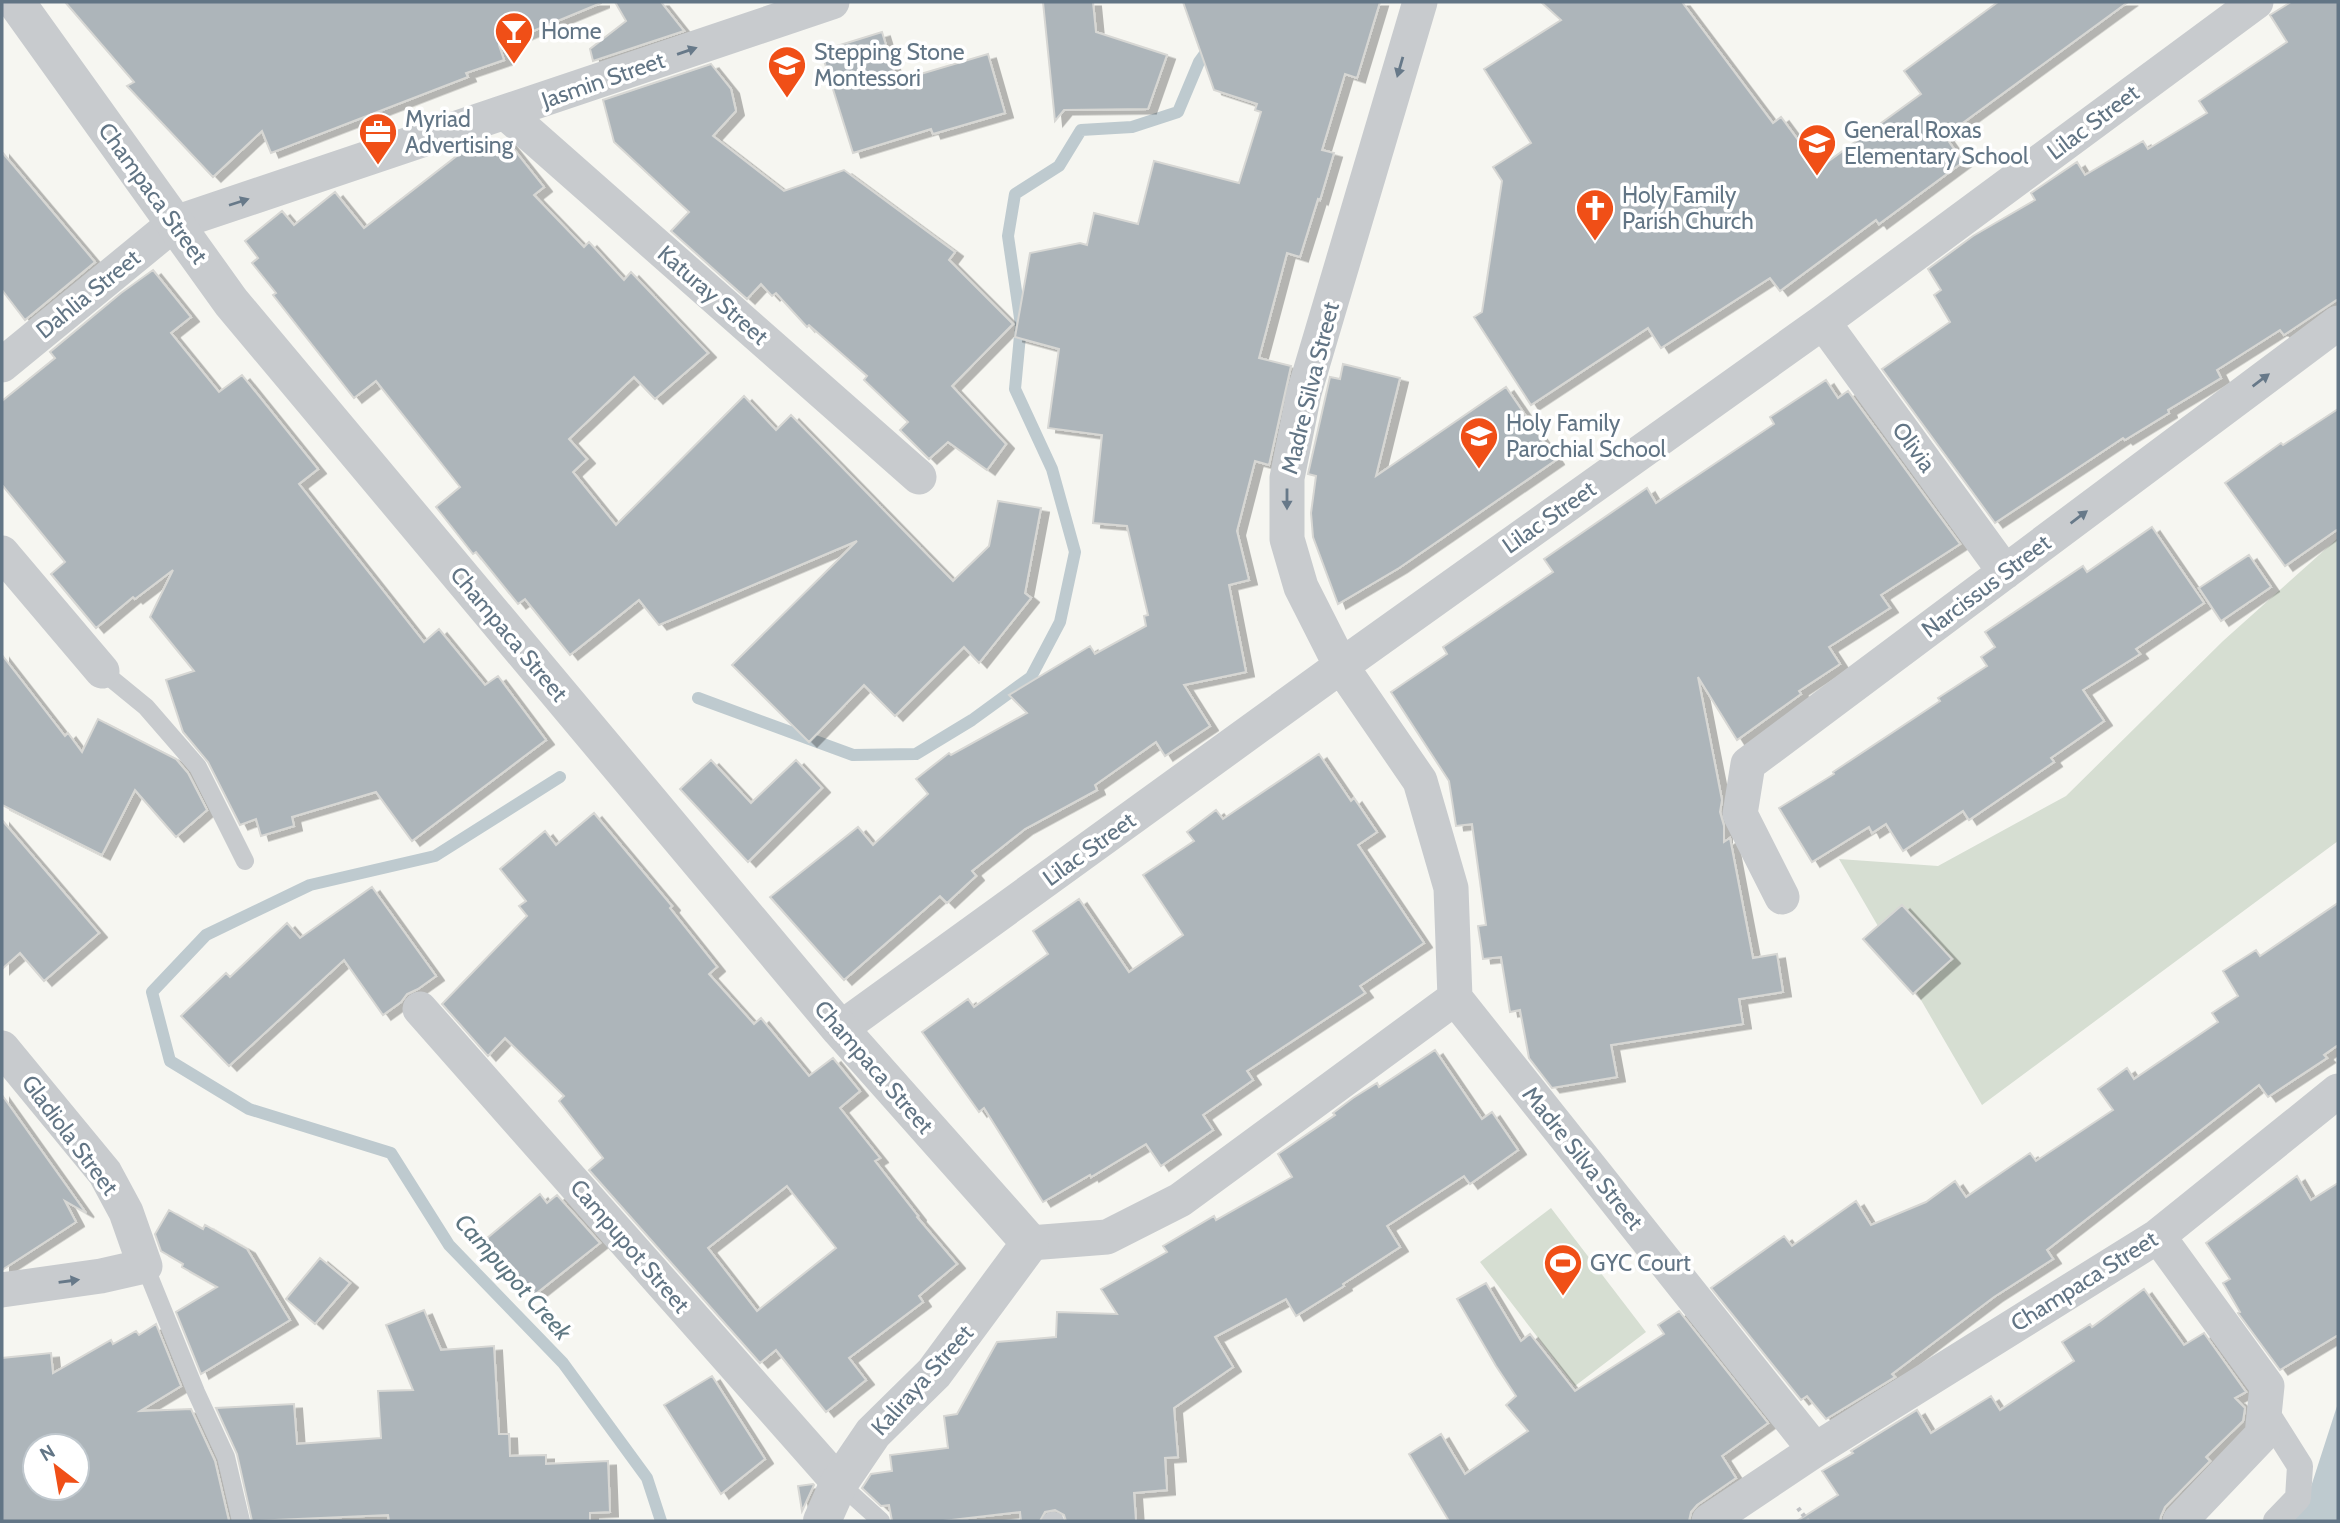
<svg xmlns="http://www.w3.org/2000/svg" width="2340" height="1523" font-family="Cabin,sans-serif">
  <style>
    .green { fill: #d6ded2 }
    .water { fill: #becacf }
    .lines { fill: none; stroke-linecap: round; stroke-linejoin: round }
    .stream { stroke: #becacf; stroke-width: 12 }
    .building { fill: #adb5ba; stroke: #d7d7d4; stroke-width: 2; fill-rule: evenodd; filter: url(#shadow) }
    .path { stroke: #c0c2c4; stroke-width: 4.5; stroke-dasharray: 3.5 3.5; stroke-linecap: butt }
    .service { stroke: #c8cbce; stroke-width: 18 }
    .pedestrian { stroke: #c8cbce; stroke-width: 26 }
    .minor { stroke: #c8cbce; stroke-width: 35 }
    .tertiary { stroke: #c8cbce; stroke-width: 38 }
    .oneway { fill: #677989 }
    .labels { text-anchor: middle; stroke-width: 7; stroke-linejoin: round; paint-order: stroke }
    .poi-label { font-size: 23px; fill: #627585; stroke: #fff; text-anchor: start }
    .street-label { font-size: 23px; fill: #627585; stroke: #fff }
    .water-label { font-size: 24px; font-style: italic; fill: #5e7782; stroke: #fff }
  </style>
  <defs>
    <filter id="shadow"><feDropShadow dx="8" dy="4.5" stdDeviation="0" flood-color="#0004"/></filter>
  </defs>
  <rect width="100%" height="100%" fill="#f6f6f1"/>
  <path class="green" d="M2338,538V841L1982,1105L1839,859L1938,866L2066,796L2223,641Z
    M1551,1208L1646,1332L1575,1386L1480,1262Z"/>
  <path class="water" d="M2338,1403V1521H2285L2307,1499Z"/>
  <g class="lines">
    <path class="stream" d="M698,698L853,755L916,754L972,720L1031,677L1060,622L1075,552L1052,469L1015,389L1021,325L1008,236L1015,194L1059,166L1081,130L1132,127L1178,112L1199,62L1212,44
      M560,777L435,856L310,885L206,935L152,992L170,1061L249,1109L391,1153L449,1245L563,1363L647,1478L661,1521"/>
  </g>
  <path class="building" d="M65,2H601V3L499,45L504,60L466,73L468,77L271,153L262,131L213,177L127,86L134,82Z
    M615,2H661L684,31L593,61L590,49L626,21Z
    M1043,2H1093L1096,32L1167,55L1148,109L1064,110L1055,121Z
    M1183,2H1380L1357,78L1345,74L1322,150L1334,153L1320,200L1318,199L1300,257L1287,253L1259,358L1291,366L1269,465L1255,461L1237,531L1249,580L1229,585L1246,672L1184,685L1210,726L1165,756L1156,742L1095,785L1097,790L1025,829L972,871L976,876L947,903L940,896L844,980L770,897L858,827L873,845L928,794L916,779L949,753L951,755L1027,713L1009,695L1090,646L1095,654L1146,626L1144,616L1148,615L1127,526L1093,523L1102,435L1048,428L1059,349L1015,337L1030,253L1080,243L1087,245L1094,213L1138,224L1154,161L1239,183L1261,112L1255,110L1257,104L1214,90Z
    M1541,2H1682L1773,123L1781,117L1819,168L1921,94L1904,71L1998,2H2128L1945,136L1963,162L1879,224L1876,220L1780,291L1770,278L1661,348L1648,328L1531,405L1474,317L1482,312L1502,181L1493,167L1531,143L1484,69L1561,20Z
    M2291,2H2338V299L2284,335L2280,330L2217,370L2221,378L2168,410L2169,413L2125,440L2123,438L1995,523L1882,369L1950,322L1934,295L1941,290L1928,269L1973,236L2035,200L2031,193L2077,162L2085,175L2143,141L2148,149L2207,113L2199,101L2287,42L2270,15Z
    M882,32L897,81L988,54L1005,113L933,134L931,129L853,153L821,51Z
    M711,64L731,89L736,111L713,136L784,191L844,170L955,252L949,260L1013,324L952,386L1006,444L987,470L948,442L929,459L900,430L908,422L864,380L867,376L809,325L807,327L776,293L772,296L761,284L747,299L671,231L689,212L614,142L603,100Z
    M489,139L494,153L508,142L544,187L534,195L584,247L589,242L624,280L631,272L708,353L655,399L634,377L569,439L587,459L573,472L616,525L744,396L776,430L791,415L953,581L989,546L998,501L1041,508L1025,593L1031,598L979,663L964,647L895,716L864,685L809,742L732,665L857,541L659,625L639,600L570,655L525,599L518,604L476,552L473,554L436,507L460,487L376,381L354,398L273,295L276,293L252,263L258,258L245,241L282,211L294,225L335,192L364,228L471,145Z
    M2,152L95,262L25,320L2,290Z
    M153,270L191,317L171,333L219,392L242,375L318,469L299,484L424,642L439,629L485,685L498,676L546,740L412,841L376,792L292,817L294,826L261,836L256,819L240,825L208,762L183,732L166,680L194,671L150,617L173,570L135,599L133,597L96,628L51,574L65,562L2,485V401L55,358L50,352L121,293Z
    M1343,364L1400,378L1376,476L1506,387L1556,460L1399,568L1338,604L1313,537L1311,513L1316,476L1308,474L1330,377L1340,379Z
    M1826,380L1838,398L1848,391L1960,544L1881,595L1890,608L1829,647L1840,664L1799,691L1801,694L1737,740L1698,677L1722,800L1720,812L1724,826V842L1730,838L1753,958L1777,954L1783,992L1739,999L1743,1024L1611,1045L1617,1077L1552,1088L1529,1058L1520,1010L1510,1012L1501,957L1483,959L1478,926L1486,925L1472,824L1456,826L1449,781L1391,692L1447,654L1443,647L1553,572L1544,559L1647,488L1656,503L1774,424L1770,417Z
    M2338,409V529L2285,566L2225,483L2281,443L2283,445Z
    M2152,527L2204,603L2136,649L2140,654L2083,690L2104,721L2051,758L2054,762L1969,820L1963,811L1903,851L1886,824L1872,833L1869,827L1812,862L1779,808L1834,774L1833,772L1940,701L1938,698L1987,666L1981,657L1995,647L1985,632L2083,566L2087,572Z
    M2249,555L2271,587L2221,621L2199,588Z
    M2,655L65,736L68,733L82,752L98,719L176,759L188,773L207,810L176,837L135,790L102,855L2,805Z
    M1319,754L1351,801L1354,798L1377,832L1358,845L1424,943L1360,986L1365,993L1247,1071L1253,1080L1203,1115L1213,1130L1161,1166L1146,1144L1091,1177L1090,1175L1043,1202L984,1108L979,1112L922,1032L968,999L974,1007L1048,954L1033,931L1079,899L1129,972L1183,935L1143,875L1194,841L1187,832L1216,810L1223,819Z
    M711,760L751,803L796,760L822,788L748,862L680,789Z
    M594,813L672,906L670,908L717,967L709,974L754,1024L761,1018L809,1076L833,1058L860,1091L840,1108L880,1158L875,1161L918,1216L917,1217L957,1264L919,1296L923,1302L849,1358L866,1380L826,1412L776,1350L760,1363L589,1170L603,1158L559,1101L564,1096L505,1038L488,1056L442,1004L527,916L519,906L526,901L500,869L545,831L556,845ZM787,1186L836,1248L757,1311L708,1248Z
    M2,820L99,933L44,981L20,953L2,969Z
    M372,887L436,976L418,989L407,994L401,1002L383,1015L344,960L229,1066L181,1016L226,973L230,977L287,923L300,938Z
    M2338,903V1045L2324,1055L2327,1058L2268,1097L2259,1085L2047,1250L2053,1259L1994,1297L1892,1374L1895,1377L1826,1419L1807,1396L1801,1400L1711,1288L1784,1236L1792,1246L1856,1201L1871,1225L1926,1202L1955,1181L1966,1197L2030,1153L2036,1161L2113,1110L2098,1089L2127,1068L2134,1079L2218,1022L2212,1013L2238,996L2223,971L2256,950L2260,956Z
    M1902,905L1952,959L1913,994L1863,939Z
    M1435,1050L1482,1119L1492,1112L1518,1150L1470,1184L1464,1176L1387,1226L1400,1247L1343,1284L1344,1286L1296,1316L1286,1299L1215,1337L1233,1367L1174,1408L1178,1457L1165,1458L1167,1490L1134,1493L1136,1521H1066L1064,1515L1055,1510L1045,1512L1040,1521H1021L1020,1512L943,1521H892L889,1505L881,1506L862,1488L871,1474L892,1471L890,1455L948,1448L944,1416L957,1414L997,1342L1056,1337L1057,1312L1117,1314L1101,1289L1167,1252L1163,1246L1214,1216L1216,1220L1292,1177L1278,1154L1335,1115L1333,1113L1353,1098L1377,1083L1379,1087Z
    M2,1095L86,1213L65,1201L76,1222L2,1270Z
    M2297,1176L2311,1200L2338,1183V1335L2280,1370L2238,1313L2240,1312L2223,1283L2230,1279L2206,1243Z
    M540,1194L547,1203L557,1195L600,1243L533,1296L486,1239Z
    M169,1210L203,1229L205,1225L247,1249L290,1320L201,1374L176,1312L217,1287L182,1267L183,1264L161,1251L155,1234Z
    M320,1258L350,1283L315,1324L286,1299Z
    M1486,1283L1521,1341L1530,1334L1575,1391L1664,1334L1658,1325L1679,1311L1768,1423L1722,1456L1736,1478L1697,1505L1691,1512L1689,1521H1449L1409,1454L1441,1434L1465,1474L1528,1431L1506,1405L1516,1396L1496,1366L1457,1299Z
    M2144,1289L2184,1345L2204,1333L2246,1392L2235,1398L2245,1408L2243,1421L2206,1457L2210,1461L2165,1507L2161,1516L2160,1521H1797L1838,1495L1822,1471L1853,1453L1851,1451L1917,1410L1931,1433L1991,1396L2000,1410L2074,1361L2062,1342L2090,1324L2092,1327Z
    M424,1310L441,1350L494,1346L499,1434H509L510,1456L546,1455V1464L608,1461L610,1512L590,1513V1521H389L388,1515L252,1521L237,1454L216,1408L294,1404L297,1444L381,1438L378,1391L413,1390L386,1325Z
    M156,1324L181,1386L140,1411L191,1409L215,1461L229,1521H2V1358L51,1353L53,1373L111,1340L113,1344L136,1331L139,1335ZM35,1446H77V1488H35Z
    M712,1376L765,1459L721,1494L664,1405Z
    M813,1484L814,1485L802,1511L798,1486Z"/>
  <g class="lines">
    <path class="path" d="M1798,1508L1808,1521"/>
    <path class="service" d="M102,671L146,707L198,767L245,861
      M145,1266L196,1392L226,1457L241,1521
      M839,1483L881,1521
      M1051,1521H1055"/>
    <path class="pedestrian" d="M2266,1412L2300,1466L2298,1498L2276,1521"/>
    <path class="minor" d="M1420,2L1304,393L1287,478V539L1301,587L1341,666L1420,781L1451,888L1455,998L1815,1450
      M506,113L919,477
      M1823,322L2005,572
      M2,365L175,223L832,2
      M2,553L102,671
      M1782,897L1740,814L1748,764L2338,323
      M420,1009L839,1483
      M840,1029L1341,666L1823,322L2256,2
      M2,1048L105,1173L126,1212L145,1266L101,1276L2,1290
      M2158,1236L2267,1386L2262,1435L2180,1521
      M1030,1243L1107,1237L1180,1200L1455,998
      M1709,1521L1815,1450L2158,1236L2338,1091"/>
    <path class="tertiary" d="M16,2L231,302L840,1029L1030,1243L934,1373L873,1433L839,1483L822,1521"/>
  </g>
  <defs><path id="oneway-solid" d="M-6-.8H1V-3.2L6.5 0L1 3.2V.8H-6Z" transform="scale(1.75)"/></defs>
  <g class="oneway">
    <use href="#oneway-solid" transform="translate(687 51) rotate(-19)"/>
    <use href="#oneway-solid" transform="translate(1400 67) rotate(106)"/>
    <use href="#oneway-solid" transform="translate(239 202) rotate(-18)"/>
    <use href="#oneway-solid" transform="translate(2261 380) rotate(-37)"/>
    <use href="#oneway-solid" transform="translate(1287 499) rotate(90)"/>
    <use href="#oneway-solid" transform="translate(2079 517) rotate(-37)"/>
    <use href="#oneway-solid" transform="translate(69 1281) rotate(-8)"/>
  </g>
  <defs>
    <g id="bar-pin" transform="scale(2.0125)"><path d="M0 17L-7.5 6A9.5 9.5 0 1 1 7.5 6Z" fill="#f04f17" stroke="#fff"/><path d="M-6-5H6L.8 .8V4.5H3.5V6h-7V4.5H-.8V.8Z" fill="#fff"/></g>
    <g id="school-pin" transform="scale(2.0125)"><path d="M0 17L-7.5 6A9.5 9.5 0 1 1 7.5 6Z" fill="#f04f17" stroke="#fff"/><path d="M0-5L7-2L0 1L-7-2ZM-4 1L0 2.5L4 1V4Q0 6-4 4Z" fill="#fff"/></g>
    <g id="office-pin" transform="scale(2.0125)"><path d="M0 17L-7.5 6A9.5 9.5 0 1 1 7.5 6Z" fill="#f04f17" stroke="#fff"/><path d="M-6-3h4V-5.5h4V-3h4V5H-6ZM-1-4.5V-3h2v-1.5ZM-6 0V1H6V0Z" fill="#fff"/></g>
    <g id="church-pin" transform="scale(2.0125)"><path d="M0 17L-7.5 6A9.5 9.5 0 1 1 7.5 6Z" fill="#f04f17" stroke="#fff"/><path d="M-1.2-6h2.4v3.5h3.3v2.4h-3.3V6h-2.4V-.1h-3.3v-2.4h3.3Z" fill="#fff"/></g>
    <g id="stadium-pin" transform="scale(2.0125)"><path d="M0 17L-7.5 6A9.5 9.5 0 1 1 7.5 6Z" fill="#f04f17" stroke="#fff"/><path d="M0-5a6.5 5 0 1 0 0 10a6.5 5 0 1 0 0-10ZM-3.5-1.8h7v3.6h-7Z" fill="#fff"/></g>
  </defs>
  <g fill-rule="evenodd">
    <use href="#bar-pin" x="514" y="31"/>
    <use href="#school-pin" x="787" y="65"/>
    <use href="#office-pin" x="378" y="132"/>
    <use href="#school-pin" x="1817" y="143"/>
    <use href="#church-pin" x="1595" y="208"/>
    <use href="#school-pin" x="1479" y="436"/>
    <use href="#stadium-pin" x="1563" y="1263"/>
  </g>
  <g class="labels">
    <g class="poi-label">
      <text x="541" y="39">Home</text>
      <text x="814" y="60">Stepping Stone<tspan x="814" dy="26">Montessori</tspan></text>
      <text x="405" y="127">Myriad<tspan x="405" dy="26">Advertising</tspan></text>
      <text x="1844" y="138">General Roxas<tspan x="1844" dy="26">Elementary School</tspan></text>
      <text x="1622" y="203">Holy Family<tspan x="1622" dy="26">Parish Church</tspan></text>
      <text x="1506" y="431">Holy Family<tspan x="1506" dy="26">Parochial School</tspan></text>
      <text x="1590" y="1271">GYC Court</text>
    </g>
    <g class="street-label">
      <text transform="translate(603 80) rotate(-19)" y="8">Jasmin Street</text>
      <text transform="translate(2093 122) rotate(-37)" y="8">Lilac Street</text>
      <text transform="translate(153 193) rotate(54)" y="8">Champaca Street</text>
      <text transform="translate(88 294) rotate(-39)" y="8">Dahlia Street</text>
      <text transform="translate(713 295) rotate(41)" y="8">Katuray Street</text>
      <text transform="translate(1310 388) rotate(-76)" y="8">Madre Silva Street</text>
      <text transform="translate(1914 447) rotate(54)" y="8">Olivia</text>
      <text transform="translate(1549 517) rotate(-35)" y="8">Lilac Street</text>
      <text transform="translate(1986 586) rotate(-37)" y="8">Narcissus Street</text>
      <text transform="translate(509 634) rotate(50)" y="8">Champaca Street</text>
      <text transform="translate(1089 849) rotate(-36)" y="8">Lilac Street</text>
      <text transform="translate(874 1067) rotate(49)" y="8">Champaca Street</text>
      <text transform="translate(70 1135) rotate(53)" y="8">Gladiola Street</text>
      <text transform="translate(1583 1158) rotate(51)" y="8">Madre Silva Street</text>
      <text transform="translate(630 1246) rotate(49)" y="8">Campupot Street</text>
      <text transform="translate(2084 1281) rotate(-32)" y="8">Champaca Street</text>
      <text transform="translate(922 1380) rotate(-48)" y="8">Kaliraya Street</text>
    </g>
    <g class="water-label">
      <text transform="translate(513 1277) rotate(48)" y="8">Campupot Creek</text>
    </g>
  </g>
  <rect width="2340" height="1523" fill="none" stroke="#627585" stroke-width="7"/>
  <g transform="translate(56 1467) rotate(329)"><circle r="33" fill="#ffffff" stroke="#c0c8ce" stroke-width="2"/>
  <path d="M0-5L12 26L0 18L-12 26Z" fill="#f04f17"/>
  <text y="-10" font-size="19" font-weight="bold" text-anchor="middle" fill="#627585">N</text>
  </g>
</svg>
